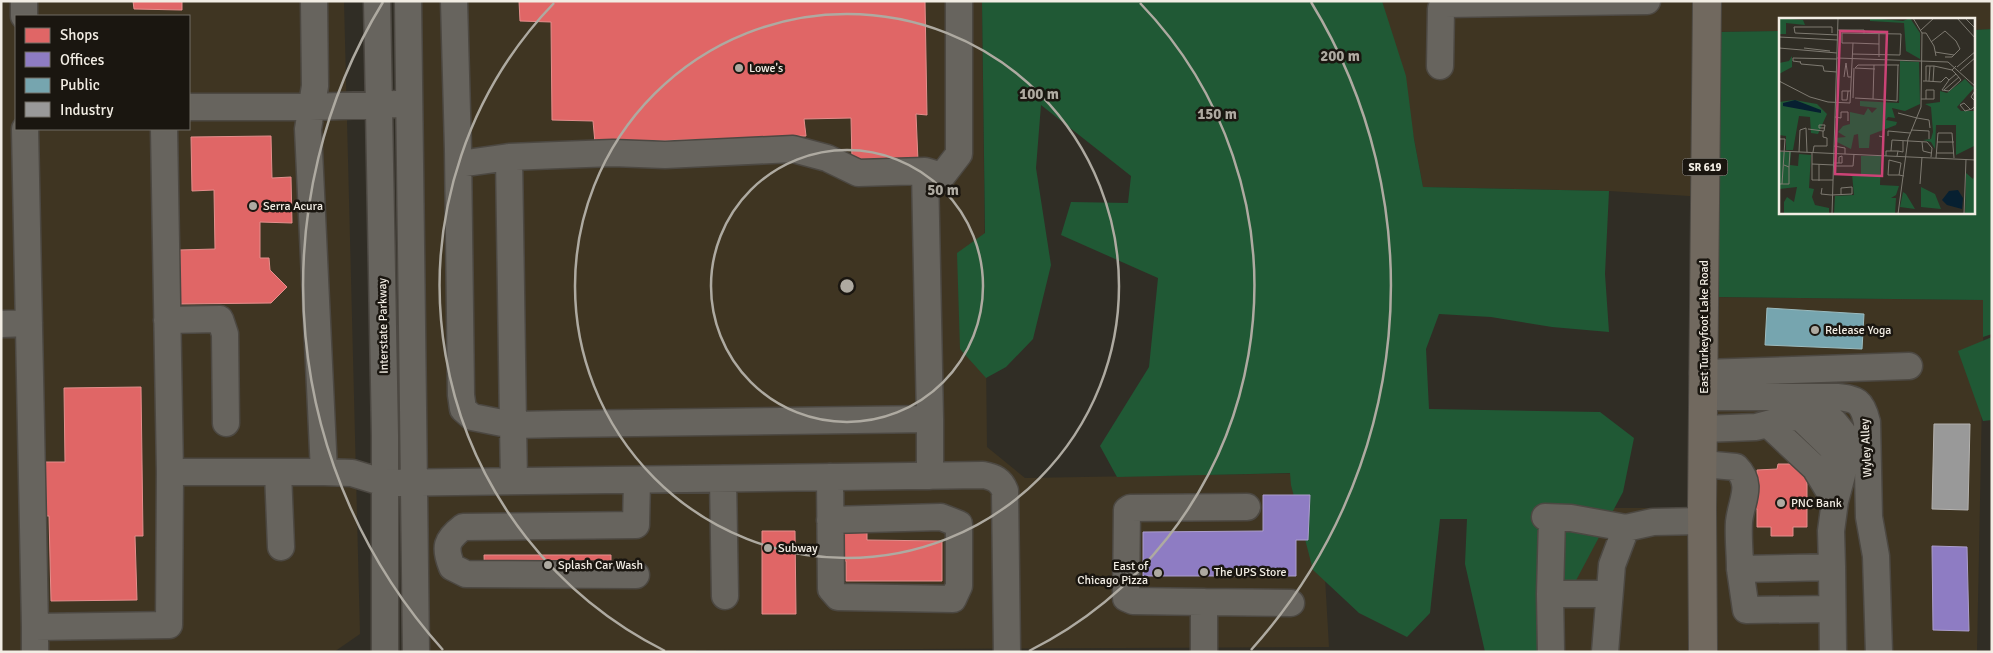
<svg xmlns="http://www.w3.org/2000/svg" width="1993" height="653" font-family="Signika,sans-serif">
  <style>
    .built { fill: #3f3522; fill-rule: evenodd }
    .green { fill: #205935 }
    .shops { fill: #e06666; stroke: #e58e8c }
    .offices { fill: #8e7cc3; stroke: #ac9ecd }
    .public { fill: #76a5af; stroke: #9bbbbf }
    .industry { fill: #999; stroke: #b4b2b0 }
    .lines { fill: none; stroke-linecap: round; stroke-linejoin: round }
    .minor-casing { stroke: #4c4842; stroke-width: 29 }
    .major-casing { stroke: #4c4842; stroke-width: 30 }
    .minor { stroke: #67645e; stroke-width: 26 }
    .major { stroke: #71695f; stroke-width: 28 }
    .ring { fill: none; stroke: #aeaaa1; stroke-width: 2.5 }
    .poi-dot { fill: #aeaaa1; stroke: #1a1610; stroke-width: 2 }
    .labels { text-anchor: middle; stroke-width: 5; stroke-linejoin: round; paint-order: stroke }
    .shield { fill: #1a1610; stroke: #b1aca4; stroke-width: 1 }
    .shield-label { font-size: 11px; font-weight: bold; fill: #f2ede4 }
    .poi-label { font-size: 12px; fill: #f2ede4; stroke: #1a1610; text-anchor: start }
    .street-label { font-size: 12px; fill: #f2ede4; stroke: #1a1610 }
    .inset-road { fill: none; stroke: #7e7a71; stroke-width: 1 }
    .view { fill: #cc4376; fill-opacity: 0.15; stroke: #cc4376; stroke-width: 2.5 }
    .inset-edge { fill: none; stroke: #f2ede4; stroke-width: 2.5 }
    .centre { fill: #aeaaa1; stroke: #1a1610; stroke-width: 2.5 }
    .ring-label { font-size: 15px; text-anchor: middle; font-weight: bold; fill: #aeaaa1; stroke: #1a1610; stroke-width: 5; stroke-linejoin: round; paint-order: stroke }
  </style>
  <rect width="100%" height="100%" fill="#302d25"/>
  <path class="built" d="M1,1H344L360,634L334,652H1ZM16,16H189V129H16Z
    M408,1H982L987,447L1025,478L1319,473L1329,647L696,650V652H416Z
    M1382,1H1992V29L1974,30V19H1780V31L1707,32L1705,197L1609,191L1423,187L1414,139Z
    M1704,297L1984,300L1977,652H1502L1513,508H1702Z"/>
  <path class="green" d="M982,1H1382L1406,76L1414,139L1423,187L1609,191L1605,274L1609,332L1552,327L1491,317L1439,314L1426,349L1429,409L1600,412L1634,438L1623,492L1538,652H1485L1465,564L1467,519H1440L1430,613L1407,637L1359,613L1313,570L1291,485L1290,473L1117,477L1100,446L1149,367L1158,278L1061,235L1071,202L1128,203L1131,176L1041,105L1036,168L1051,265L1033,339L1006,367L986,378L960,349L957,253L985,233Z
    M1992,29V334L1983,337V300L1719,297L1718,32L1780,31V212H1974V30Z
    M1992,337V420L1983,421L1958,351Z"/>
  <path class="shops" d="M133,1H182V10L134,9Z
    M519,1H925L927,115L916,114L918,161H852L851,118L804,119L806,136L595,143L593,121L552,120L551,22L520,21Z
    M271,136L272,178L291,177L292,223L260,222V258H269L270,270L287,287L271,303L179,304V250L215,249L214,190L192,191L191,137Z
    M141,387L143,536H135L137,600L51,601L49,516H40V462H65L64,388Z
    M1778,464H1799L1807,471V527H1793V536H1771V527H1757V509H1755L1757,470L1777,469Z
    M762,531H795L796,614H762Z
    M841,532L867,533V540L942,541V581H846V561H841Z
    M484,555H611V586L485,587Z"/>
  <path class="offices" d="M1263,495H1310L1308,540H1296V576H1143V532L1263,531Z
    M1932,546L1967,547L1969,631L1933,630Z"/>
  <path class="public" d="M1767,308L1864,314L1862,349L1765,345Z"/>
  <path class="industry" d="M1934,424H1970L1968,510L1932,509Z"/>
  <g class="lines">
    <g class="minor-casing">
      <path id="minor" d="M314,1L315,86L308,129L324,472
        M377,1L385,436V652
        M408,1L416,652
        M454,1L458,150L461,395L463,409L472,417L513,425L509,157
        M24,16V1
        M1440,66L1441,9L1447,4L1647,1
        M189,107H311L396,104
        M25,129L35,627L169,625L170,472H324L352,473L385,483L983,475C994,477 1001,480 1005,491L1007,652
        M164,129L170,472
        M459,164L509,157L559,155L613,153L665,155L793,149L827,158L858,173L925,171L930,419
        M925,171L942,176L959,154V1
        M167,320L220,319L225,334L226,423
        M1,324L29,323
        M1703,373L1909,366
        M1703,397H1837C1857,399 1862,401 1867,422L1869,517L1876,556L1879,652
        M1799,416L1830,446L1842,462
        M1768,424L1815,468L1835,501
        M1703,429L1756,427L1810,413L1823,415L1834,422L1843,433V446L1842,475L1835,501L1831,531L1832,567
        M1703,464L1736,467C1754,485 1741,501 1739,522C1738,538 1740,554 1740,569
        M278,472L281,547
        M830,477L831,589L838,597L953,599L959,586V524L941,517L830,520
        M723,479L725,596
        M514,481L513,425L563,424L930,419V476
        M1545,517L1571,518L1626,528
        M636,575L466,574L452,567C444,547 446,540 463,527L636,525L637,480
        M1550,594H1609
        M1204,602L1291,603
        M1832,609L1746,610L1740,569L1832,567L1833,652
        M35,627V652
        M1204,652V602L1133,601L1126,598L1127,510L1130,508L1247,507
        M1551,652L1550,594L1552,518
        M1605,652L1612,565L1626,528L1653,522L1702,521"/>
    </g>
    <g class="major-casing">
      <path id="major" d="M1703,652L1702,509L1707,1"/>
    </g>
    <use href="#minor" class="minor"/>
    <use href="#major" class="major"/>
  </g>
  <g class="ring">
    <circle cx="847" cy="286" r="136"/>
    <circle cx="847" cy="286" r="272"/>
    <path d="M665 651A408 408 0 0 1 554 3M1140 3A408 408 0 0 1 1029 651"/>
    <path d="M443 650A544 544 0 0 1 383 2M1311 2A544 544 0 0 1 1251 650"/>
  </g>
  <g class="poi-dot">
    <circle cx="739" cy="68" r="5"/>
    <circle cx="253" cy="206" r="5"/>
    <circle cx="1815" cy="330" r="5"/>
    <circle cx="1781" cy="503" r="5"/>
    <circle cx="768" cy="548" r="5"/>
    <circle cx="548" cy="565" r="5"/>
    <circle cx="1204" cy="572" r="5"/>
    <circle cx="1158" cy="573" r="5"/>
  </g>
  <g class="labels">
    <rect class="shield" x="1682.5" y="158.5" width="45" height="17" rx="4"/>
    <g class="shield-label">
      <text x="1705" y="171">SR 619</text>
    </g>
    <g class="poi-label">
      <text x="749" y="72">Lowe's</text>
      <text x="263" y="210">Serra Acura</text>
      <text x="1825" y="334">Release Yoga</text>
      <text x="1791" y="507">PNC Bank</text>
      <text x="778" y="552">Subway</text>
      <text x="558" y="569">Splash Car Wash</text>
      <text x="1148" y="570" text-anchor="end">East of<tspan x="1148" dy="14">Chicago Pizza</tspan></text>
      <text x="1214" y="576">The UPS Store</text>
    </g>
    <g class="street-label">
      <text transform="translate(383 326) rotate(-91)" y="4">Interstate Parkway</text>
      <text transform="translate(1704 327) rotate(-90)" y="4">East Turkeyfoot Lake Road</text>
      <text transform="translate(1866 448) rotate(-93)" y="4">Wyley Alley</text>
    </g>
  </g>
  <g transform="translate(1779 18)">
    <rect width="196" height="196" fill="#302d25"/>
    <path d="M0,0L24,2L26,7L7,5V16H0ZM91,0L124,3L131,0L141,15V41L127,33L125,5L91,3ZM13,38V49L0,56V45L10,43ZM121,43L140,44L141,86L126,93L113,90L116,100L109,99L107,102L118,104L117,107L91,117L90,130H80L79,116L75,117L72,131L56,123V120L67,119L59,114L64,108L71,106V94L85,97L89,90L93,95L98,90L81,88V83L120,85ZM186,61L195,70L178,89L182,93H196L195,128L177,137V107H157L156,131L152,124L144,122L152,121L154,114L152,89L146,86L161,84V73L168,75ZM15,82L38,86L48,96L39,116L32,115L31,99L20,98L14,132H7V118L0,117V84ZM0,134H12L11,147L19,148L20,136L32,137L30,170L35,171L33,179L36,187L50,190V196H5V184L8,179L15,184L18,169L0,171ZM82,138H102L101,167L120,168L117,177L112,180H117L116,196H55L56,178L75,177L73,156H82ZM187,155L194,161L196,157V196H186ZM142,169L156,176L162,191L142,189ZM124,174L127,176L136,191L121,189Z" fill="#205935"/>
    <path d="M16,82L42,92V95L4,88V85ZM179,172L184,180L183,191L168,187L163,182L170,173Z" fill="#072031"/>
    <path class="inset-road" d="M64,0H85M178,0L197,21M186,0L197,11M59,12H85V16M142,12L155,0M53,15V9H15L16,15L59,17M143,15H147L155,28L157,38M0,19L59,22M152,24L166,13L177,23L181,31L173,39H166M74,25L100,26M0,30L58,35M25,30L51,33M156,34L175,37M100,39V16M58,40L169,44L197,69M21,43L22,46L44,48L45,53L58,54M21,44L14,43V40L58,41M178,49L197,33M76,50L79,47H120M76,50L96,51M181,53L197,39M65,59L67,45L69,59H72M170,62L163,72L170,73L182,62L177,56M0,63L31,79L49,84L71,85L74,25H63V15L122,16L121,37L73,36M144,63H147V48H155M147,63L162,64L167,59L170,62L177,56L173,52L177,48M150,63L151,48M154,64L155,48L173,52M197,71L192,79L197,84M165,72L180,59M69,73L68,82H63V73H72M74,80L75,50M76,80L94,81L95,47M94,81L118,83L119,47M142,81H155V72H147V81M191,91L185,85L181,87L186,93L193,91L197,87M119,95L138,100M56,99L62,100V94H69V103M138,100L150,102L151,110M29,111L44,113M132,112L150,113V121M100,118L104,119V137M109,118V113L131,115M0,121H6L3,166M143,124L144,133L152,135M158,124H175M55,128L66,130V136M0,133L197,142M112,133L113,122L148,124L153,130L152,139M119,133L124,134V123M20,134L21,112L27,110L28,134M33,134V146L55,147M34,134L35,128H48V120L44,119V113H45L46,107H40V110H45M158,135H175M107,138V133H119L118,138M157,140L159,115H173L175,140M55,145H63V138L60,139V145M33,146V162H54M40,146V163M54,148H74L75,136M10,149L11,133M120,157L122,145L110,142L109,157H120L125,158M0,166H10V149L5,147M141,166L143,139M43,170L42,176L52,177L73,176V169L62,170V176M53,196L59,0M119,196L129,121L142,89L143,15L134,0M185,196L187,141"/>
    <path class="view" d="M61,13L108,14L103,158L56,156Z"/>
    <rect width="196" height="196" class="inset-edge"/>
  </g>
  <circle cx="847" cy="286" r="8" class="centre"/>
  <g class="ring-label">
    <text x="1340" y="61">200 m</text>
    <text x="1039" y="99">100 m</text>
    <text x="1217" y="119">150 m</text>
    <text x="943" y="195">50 m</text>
  </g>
  <rect width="1993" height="653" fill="none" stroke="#f2ede4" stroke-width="5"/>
  <rect x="15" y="15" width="175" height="115" fill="#1a1610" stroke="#706c65"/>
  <rect x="25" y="28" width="25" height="15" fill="#e06666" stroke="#706c65"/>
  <text x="60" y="40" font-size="15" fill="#f2ede4">Shops</text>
  <rect x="25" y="52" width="25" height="15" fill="#8e7cc3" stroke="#706c65"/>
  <text x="60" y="65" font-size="15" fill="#f2ede4">Offices</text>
  <rect x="25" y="78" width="25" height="15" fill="#76a5af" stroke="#706c65"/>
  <text x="60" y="90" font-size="15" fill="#f2ede4">Public</text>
  <rect x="25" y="102" width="25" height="15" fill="#999999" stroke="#706c65"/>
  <text x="60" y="115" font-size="15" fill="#f2ede4">Industry</text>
</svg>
